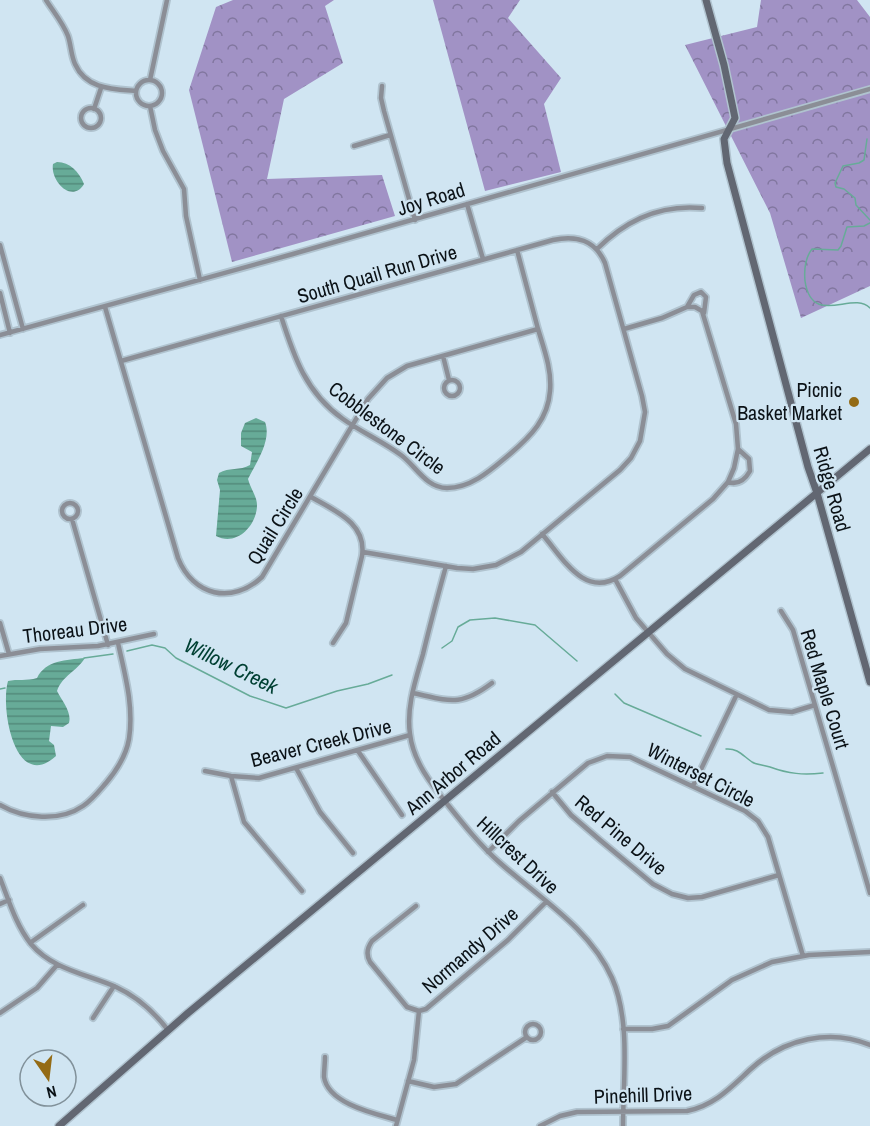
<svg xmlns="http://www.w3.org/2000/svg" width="870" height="1126" font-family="'Archivo Narrow',sans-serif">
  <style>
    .forest { fill: url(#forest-crowns) }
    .water { fill: url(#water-rules) }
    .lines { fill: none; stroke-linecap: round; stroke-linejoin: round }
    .stream { stroke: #67ab98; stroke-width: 1.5 }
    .street-casing { stroke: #b0c3cf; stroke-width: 8 }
    .secondary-casing { stroke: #b0c3cf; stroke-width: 10 }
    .street { stroke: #8b8e96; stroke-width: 4.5 }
    .secondary { stroke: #626772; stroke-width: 7 }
    .poi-dot { fill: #946b15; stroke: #d0e5f2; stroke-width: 2 }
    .labels { text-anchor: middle; stroke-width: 4.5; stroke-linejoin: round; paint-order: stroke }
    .street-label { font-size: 20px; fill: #0b1217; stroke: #d0e5f2 }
    .poi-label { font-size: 20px; fill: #0b1217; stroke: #d0e5f2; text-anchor: end }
    .water-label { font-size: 21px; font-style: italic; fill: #004033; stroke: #d0e5f2 }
  </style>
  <defs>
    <pattern id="forest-crowns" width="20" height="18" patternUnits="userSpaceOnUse" patternTransform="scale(1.5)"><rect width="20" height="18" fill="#a192c5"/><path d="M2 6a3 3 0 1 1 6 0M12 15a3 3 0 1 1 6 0" fill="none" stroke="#81769f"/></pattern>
    <pattern id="water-rules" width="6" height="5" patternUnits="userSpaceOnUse" patternTransform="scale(1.5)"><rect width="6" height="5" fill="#67ab98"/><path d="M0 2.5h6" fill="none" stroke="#538a7b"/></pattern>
  </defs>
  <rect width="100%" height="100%" fill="#d0e5f2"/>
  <path class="forest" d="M233,0H334L325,6L343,63L284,99L267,179L382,175L395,216L232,262L189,90L216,7Z
    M433,0H520L508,18L561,78L544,104L561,172L485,191Z
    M761,0H857L870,17V286L801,318L770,213L685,45L757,27Z"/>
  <path class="water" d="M57,162C70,162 79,172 84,184C72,204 50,181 53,164Z
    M256,418L265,422C272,440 256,463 248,479C250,488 257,496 257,505C257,526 236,547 216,536L220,490L217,480L219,473C229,467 240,471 250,465L252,452L241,446V433L245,423Z
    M85,658C77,671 62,676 57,691C62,701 72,712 69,723L63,727L51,726L49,741L54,745L56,756C15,793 0,708 8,681C17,679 27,681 37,678C46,660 66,660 85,658Z"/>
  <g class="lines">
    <path class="stream" d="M867,139L864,160L859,163L843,166L835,183L836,187L844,189L855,198L856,205L870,220
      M870,223L864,226L847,227L841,246L838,250L812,249C805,258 804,270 805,281C812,328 853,290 870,308
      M442,648L452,641L458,627L470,620L495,618L535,625L577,661
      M127,651L152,645L165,648L176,658L250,696L286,708L337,691L368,684L392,675
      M84,658L113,654
      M0,689L5,688
      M615,694L624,703L701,736
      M726,749C738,748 743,756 752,762C757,765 764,765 770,767C789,774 803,775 823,773"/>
    <g class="street-casing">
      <path id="street" d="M46,0C53,11 63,23 68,36C71,45 71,55 75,64C86,89 112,89 136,91
        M136 93a13 13 0 1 1 26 0a13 13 0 1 1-26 0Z
        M150,80L167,0
        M382,86L381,98L384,111L415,220
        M150,106L155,130L163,151L184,189L186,216L200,280
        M81 118a10 10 0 1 1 20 0a10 10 0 1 1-20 0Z
        M94,109L101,88
        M354,146L390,135
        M467,204L483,259
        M0,245L23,329
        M597,249C626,220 661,204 702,208
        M0,293L10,333
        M105,307L178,558C193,596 232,605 262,577L368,399L387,378L407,366L538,329
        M687,307L694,295L701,292L706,297L704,313
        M281,316C294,357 306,393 343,419C361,432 382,441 401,455C416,466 426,488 447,488C472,488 492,469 510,454C531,436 548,419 550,391C552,370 544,349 538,329C531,303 524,276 517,250
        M0,335L293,254L870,89
        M443,356L449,380
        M121,361L553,240C577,235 595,240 605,263L642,396L645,412L640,441L631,458L620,470L521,552L496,565L473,569L457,568L363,552
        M444 388a8 8 0 1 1 16 0a8 8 0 1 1-16 0Z
        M728,482C738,485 745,480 750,471L749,459L738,449
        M311,497C335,511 367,523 362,556L346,623L333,643
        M62 511a8 8 0 1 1 16 0a8 8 0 1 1-16 0Z
        M72,519L108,645
        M542,534C563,558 584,599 620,576L713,499L728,482L734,468L738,449L736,424L702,311L695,307H687L662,318L624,329
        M446,566C438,595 430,625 423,654C416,679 406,707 410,734C413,761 431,784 448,805C464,825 480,845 499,862C538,897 590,928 612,978C631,1021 623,1080 623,1126
        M615,579L636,618L667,654L685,669L769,710L792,712L815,705
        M781,611L793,630L870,893
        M0,623L9,654
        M0,656L40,649L98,646L154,634
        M413,693C450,701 460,707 492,683
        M358,751L402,815
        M296,768L320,812L353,853
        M205,771L231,776L259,778L410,735
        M231,776L244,822L302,891
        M693,786L736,696
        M552,792L571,815L600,840L653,884L672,894L688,898L702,897L779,875
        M0,805C24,819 60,822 83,806C92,800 99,791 106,783C117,770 126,756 129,739C134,706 125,675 118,643
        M488,852L519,821L588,763L607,756L630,757L745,811L758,821L768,837L803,956
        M0,878C9,901 16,925 31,944C53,970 87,974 116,987C138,997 154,1012 168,1030
        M0,904L9,900
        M416,906L372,941C367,948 366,955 370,962L407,1007L419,1011
        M30,943L83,905
        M419,1011L426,1009L508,940L546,902
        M0,1013L37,988L57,965
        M93,1018L114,986
        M525 1032a8 8 0 1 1 16 0a8 8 0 1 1-16 0Z
        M623,1029H652L668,1026L732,980L772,962L809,955L870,952
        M325,1057C325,1063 324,1070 324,1077C328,1104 376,1114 397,1120
        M408,1081L434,1087L456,1084L527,1037
        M396,1126L414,1060L419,1011
        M540,1126L560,1116L577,1112L687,1111C716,1105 732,1086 752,1068C784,1039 830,1028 870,1045"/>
    </g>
    <g class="secondary-casing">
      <path id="secondary" d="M706,0L724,65L735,118L724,139L727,163L808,467L817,493L870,682
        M59,1126L188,1013L870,449"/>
    </g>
    <use href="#street" class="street"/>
    <use href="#secondary" class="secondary"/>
  </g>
  <circle class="poi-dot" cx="854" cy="402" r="6"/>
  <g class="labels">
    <g class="street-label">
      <text transform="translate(431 199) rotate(-17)" y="7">Joy Road</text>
      <text transform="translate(377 274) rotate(-16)" y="7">South Quail Run Drive</text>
      <text transform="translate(387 428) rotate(37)" y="7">Cobblestone Circle</text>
      <text transform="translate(832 489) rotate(74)" y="7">Ridge Road</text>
      <text transform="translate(275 526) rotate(-58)" y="7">Quail Circle</text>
      <text transform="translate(75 630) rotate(-7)" y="7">Thoreau Drive</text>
      <text transform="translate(825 689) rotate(73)" y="7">Red Maple Court</text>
      <text transform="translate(321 743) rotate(-14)" y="7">Beaver Creek Drive</text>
      <text transform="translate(453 773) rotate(-40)" y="7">Ann Arbor Road</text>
      <text transform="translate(701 775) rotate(27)" y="7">Winterset Circle</text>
      <text transform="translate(621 835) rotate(40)" y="7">Red Pine Drive</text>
      <text transform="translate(518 855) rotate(43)" y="7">Hillcrest Drive</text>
      <text transform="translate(470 950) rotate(-41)" y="7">Normandy Drive</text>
      <text transform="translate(643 1095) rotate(-2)" y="7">Pinehill Drive</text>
    </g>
    <g class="poi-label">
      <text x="842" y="397">Picnic<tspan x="842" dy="23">Basket Market</tspan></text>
    </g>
    <g class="water-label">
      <text transform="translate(231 666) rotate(26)" y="7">Willow Creek</text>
    </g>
  </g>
  <g transform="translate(48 1078) rotate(166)"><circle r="28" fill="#d0e5f2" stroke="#81919a" stroke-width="1.5"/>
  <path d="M0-4.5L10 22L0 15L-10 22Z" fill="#946b15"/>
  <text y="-9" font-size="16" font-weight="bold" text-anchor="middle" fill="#0b1217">N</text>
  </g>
</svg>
